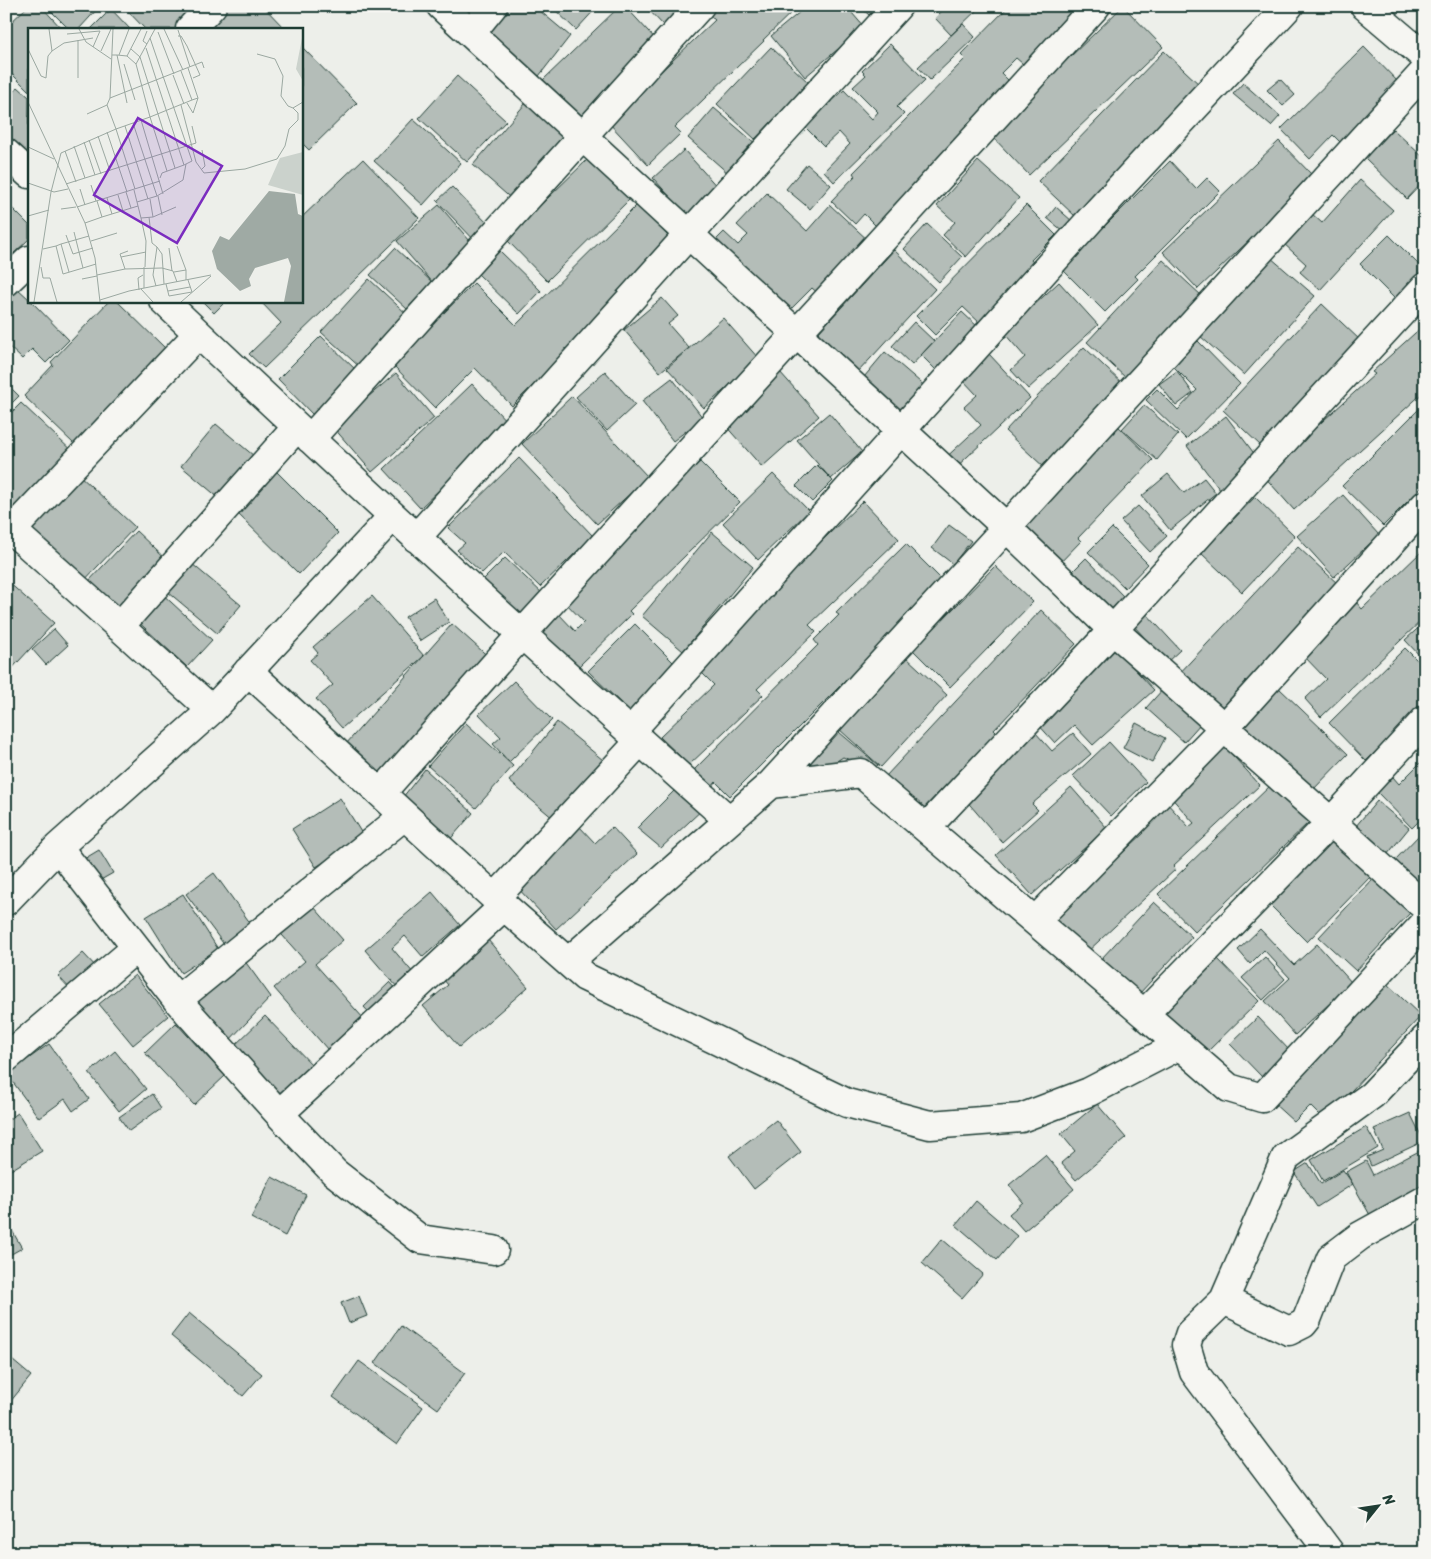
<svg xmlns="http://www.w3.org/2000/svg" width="1431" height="1559" font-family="Sriracha,sans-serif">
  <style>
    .building { fill: #b4bdb8; stroke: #1f3d34 }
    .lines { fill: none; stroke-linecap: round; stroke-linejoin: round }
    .minor-casing { stroke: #1f3d34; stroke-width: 31 }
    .minor { stroke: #f6f6f2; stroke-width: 28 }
    .inset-road { fill: none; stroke: #9ba8a1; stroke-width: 1 }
    .view { fill: #7b2cbf; fill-opacity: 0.15; stroke: #7b2cbf; stroke-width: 2.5 }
    .inset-edge { fill: none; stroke: #1f3d34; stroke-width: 2.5 }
  </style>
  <rect width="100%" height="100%" fill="#edefea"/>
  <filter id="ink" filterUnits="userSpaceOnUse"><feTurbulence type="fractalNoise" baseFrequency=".02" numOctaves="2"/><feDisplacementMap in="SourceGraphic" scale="10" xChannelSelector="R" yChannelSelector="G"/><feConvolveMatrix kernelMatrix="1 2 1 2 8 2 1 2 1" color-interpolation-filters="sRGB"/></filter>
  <g filter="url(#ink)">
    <path class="building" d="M28,6H41L62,29H29V91L6,68V27Z
      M46,6H100L79,29H69Z
      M123,6H201L179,29H145Z
      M222,6H263L285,29H199Z
      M505,6H534L570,36L539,76L484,32Z
      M551,6H598L576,30Z
      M620,6H625L660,44L580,120L543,80Z
      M645,6H686L665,27Z
      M714,6H798L763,40L764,41L675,127L681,133L648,165L608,122L715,20L707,13Z
      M807,6H846L864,27L805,77L771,36Z
      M859,6H877L869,15Z
      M947,6H981L951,35L935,18Z
      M1009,6H1078L1023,64L1016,58L1001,73L1011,83L877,227L864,214L855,224L831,201L855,176L853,173L965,59L961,55Z
      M1123,6L1163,47L1029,175L990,134Z
      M111,9L130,29H91Z
      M963,24L975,37L930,80L918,67Z
      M890,44L925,80L897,107L904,114L834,182L824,171L850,144L839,132L824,146L805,127L844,90L872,119L878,112L853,87L866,75L862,71Z
      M301,46L357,103L309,150L301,142Z
      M771,47L809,83L755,139L717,104Z
      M1364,47L1403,87L1344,146L1333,135L1310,159L1281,129Z
      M1164,51L1202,87L1076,217L1038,181Z
      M457,76L506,121L467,162L419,118Z
      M1280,79L1295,95L1283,106L1267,90Z
      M1243,83L1280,116L1271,126L1233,94Z
      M18,87L29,97L28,153L6,133V100Z
      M531,97L573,134L515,202L473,165Z
      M714,108L756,144L729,174L688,138Z
      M413,119L461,163L423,205L374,161Z
      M1393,129L1425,159V180L1407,199L1365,158Z
      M1279,141L1315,178L1198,289L1163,252Z
      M684,150L720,190L689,218L653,178Z
      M591,156L631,198L547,281L506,239Z
      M363,159L419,218L264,368L249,354L281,323L260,301H301V218Z
      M978,161L1019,198L966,257L943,235L955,222L937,206Z
      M1170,161L1196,189L1207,178L1220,191L1135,276L1138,279L1105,312L1062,269Z
      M807,164L831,185L810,209L786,189Z
      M1360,180L1393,210L1320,290L1300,272L1306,264L1283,243L1311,213L1322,223Z
      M452,187L493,229L478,244L437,201Z
      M767,193L807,231L830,205L870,242L821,296L812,288L791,309L764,284L759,289L711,245L724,232L738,245L748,235L737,225Z
      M6,202L29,225V239L6,261Z
      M439,205L476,248L434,284L397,241Z
      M637,205L676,244L512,406L475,368L435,408L392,364L474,283L516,325Z
      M1026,205L1056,235L1031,260L1037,267L981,324L963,307L935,335L916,316Z
      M1056,207L1072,221L1063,231L1047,218Z
      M927,224L962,257L939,282L904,249Z
      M1389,235L1425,271V275L1398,302L1360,264Z
      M395,248L432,282L407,309L370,275Z
      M894,250L935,289L858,372L817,334Z
      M500,251L541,291L519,314L478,274Z
      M1270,257L1315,296L1244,375L1200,336Z
      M1163,260L1202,296L1126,378L1087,342Z
      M369,279L411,318L363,370L321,332Z
      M1059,282L1098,325L1028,389L1011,370L1025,357L1004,333Z
      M17,288L29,299V301H31L69,340L46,363L32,349L22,359L6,344V299Z
      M662,298L678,316L668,324L689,348L660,372L624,330Z
      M109,301H117L165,348L74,444L24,396L53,365L51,362Z
      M202,301H226L214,313Z
      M1322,304L1361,341L1262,447L1223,410Z
      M962,312L979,328L938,372L921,355Z
      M723,318L759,359L704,408L667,368Z
      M914,322L934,341L912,365L892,346Z
      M1425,324V391L1294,510L1263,475L1375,374L1372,372Z
      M321,336L359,373L315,417L278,379Z
      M1198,341L1240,384L1186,439L1146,400L1157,389L1178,410L1197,390L1173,366Z
      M1084,347L1124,385L1046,469L1005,431Z
      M885,352L927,388L901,419L859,383Z
      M989,354L1030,398L951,472L941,462L981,425L964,407L977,395L962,379Z
      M605,371L635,405L607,431L576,397Z
      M1177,371L1193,393L1176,406L1159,384Z
      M780,372L819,416L762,467L724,424Z
      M396,373L434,418L372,472L333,427Z
      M672,378L703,418L673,441L642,401Z
      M6,383L19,396L6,409Z
      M472,384L509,424L420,508L384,469Z
      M572,396L648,477L597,524L522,444Z
      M21,403L76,455L6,517V418Z
      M1425,403V484L1383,526L1342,486Z
      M1144,405L1178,435L1157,460L1122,429Z
      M829,413L862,452L831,479L797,440Z
      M1226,416L1259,460L1220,490L1187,446Z
      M216,424L254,456L219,498L181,466Z
      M1116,424L1153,460L1078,538L1081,541L1056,567L1015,528Z
      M519,458L593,536L540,587L504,552L482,573L457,550L465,543L448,528Z
      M700,462L740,502L629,611L632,614L579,666L540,631L558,613L575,631L584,622L564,601L599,562Z
      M817,465L833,481L812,502L796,486Z
      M273,468L338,533L299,574L233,509Z
      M77,473L135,527L79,586L23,529Z
      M773,474L809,511L758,560L723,523Z
      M1168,474L1184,493L1204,478L1216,493L1170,530L1142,496Z
      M1343,495L1379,535L1334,577L1297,536Z
      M1255,497L1295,536L1242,592L1201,553Z
      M863,501L899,539L809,625L816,632L757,689L763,695L689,765L660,737L714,685L694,665Z
      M1138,506L1167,536L1150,552L1121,521Z
      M949,525L971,541L953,564L932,548Z
      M1112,528L1148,564L1125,588L1088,552Z
      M136,531L172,565L123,617L87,583Z
      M712,532L753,567L683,651L642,616Z
      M906,544L944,582L730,796L716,782L712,787L694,770L818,645L814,640L839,615L836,613Z
      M1298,547L1338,584L1217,714L1176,677Z
      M1422,551L1425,555V617L1321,717L1305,699L1326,679L1302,654L1356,602L1362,609Z
      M185,558L241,605L217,633L162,587Z
      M505,558L544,595L519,621L480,583Z
      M1086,558L1124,597L1106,614L1068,576Z
      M995,566L1033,602L950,687L913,650Z
      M6,580L54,623L6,675Z
      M158,590L212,640L187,667L133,617Z
      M372,596L424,656L342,728L316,699L333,685L310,660L318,653L313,647Z
      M434,598L449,622L420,641L405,617Z
      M1041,610L1076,644L994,730L997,733L921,811L885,777Z
      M1145,612L1180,650L1167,662L1132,624Z
      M1425,622V653L1421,657L1405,640Z
      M452,624L492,660L385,780L346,744Z
      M635,624L675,664L629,711L588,671Z
      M54,629L68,645L46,665L32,649Z
      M1405,648L1425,668V703L1366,761L1329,723Z
      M1116,649L1154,690L1093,745L1074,725L1055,743L1036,722Z
      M906,657L947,695L881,767L839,729Z
      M514,681L552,720L509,762L493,744L501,737L479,714Z
      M1279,688L1348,754L1308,795L1240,732Z
      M1163,689L1201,723L1184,742L1146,708Z
      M557,722L603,760L554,819L509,781Z
      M466,723L513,766L476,808L428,766Z
      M1136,723L1165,738L1152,763L1123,748Z
      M833,727L878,765L872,770L843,757L815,775L803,762Z
      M1035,732L1052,751L1073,733L1091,754L1032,804L1038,810L1002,842L964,798Z
      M1109,742L1146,782L1111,816L1073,776Z
      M1223,745L1260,785L1173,866L1176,869L1085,954L1052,918L1144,833L1137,825L1164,800L1189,827L1194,823L1168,794Z
      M1425,758V815L1412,828L1377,792L1393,777L1399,784Z
      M425,769L473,813L447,843L399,802Z
      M1272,784L1309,822L1195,932L1158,894Z
      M680,785L704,808L661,848L637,828Z
      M1071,787L1107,828L1032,895L996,855Z
      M340,798L364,837L316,867L292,829Z
      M1377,801L1409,828L1382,861L1350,833Z
      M579,826L595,843L612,827L637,854L556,929L515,885Z
      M1422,832L1425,835V892L1394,861Z
      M1330,833L1372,875L1307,942L1269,904Z
      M99,850L113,873L99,881L84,859Z
      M214,873L256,931L229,951L186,894Z
      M1373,879L1410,913L1356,971L1319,937Z
      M432,892L460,925L423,957L405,936L392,948L420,981L404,995L365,950Z
      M183,894L218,949L181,973L146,917Z
      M307,899L343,940L315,964L364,1019L328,1050L274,988L305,961L275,927Z
      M1154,902L1192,937L1139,994L1101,959Z
      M1260,929L1294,965L1317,944L1352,983L1295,1035L1265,1001L1290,978L1264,950L1250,964L1238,950Z
      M488,940L528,987L459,1047L423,1006L448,985L443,979Z
      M83,953L98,969L73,992L58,976Z
      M1215,956L1259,1001L1204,1055L1160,1010Z
      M1265,957L1285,979L1263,1000L1242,978Z
      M244,960L271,997L224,1046L195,1003Z
      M135,975L168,1016L133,1045L99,1004Z
      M390,982L401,994L375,1019L364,1007Z
      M1385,982L1421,1016L1324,1120L1310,1106L1294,1122L1273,1103Z
      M265,1016L315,1068L281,1100L232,1048Z
      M1258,1017L1290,1051L1263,1078L1230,1044Z
      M176,1023L225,1076L194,1105L145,1053Z
      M49,1044L89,1099L73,1111L65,1099L39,1118L7,1074Z
      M115,1051L146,1089L119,1111L89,1073Z
      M1425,1052V1070L1416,1062Z
      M152,1094L161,1108L129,1131L119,1117Z
      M1097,1104L1126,1138L1076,1180L1061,1163L1075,1151L1061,1134Z
      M18,1113L42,1151L6,1173V1121Z
      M1410,1113L1424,1141L1371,1166L1367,1157L1383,1150L1374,1129Z
      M776,1120L801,1152L754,1189L729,1156Z
      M1366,1127L1378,1148L1323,1181L1311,1160Z
      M1425,1148V1197L1375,1224L1346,1172L1366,1161L1373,1175Z
      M1045,1155L1074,1189L1024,1231L1009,1214L1023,1202L1009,1185Z
      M1308,1163L1321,1184L1343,1170L1353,1184L1317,1207L1294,1172Z
      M272,1177L306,1195L285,1236L251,1218Z
      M976,1201L1017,1236L997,1260L956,1225Z
      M6,1220L22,1248L6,1257Z
      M942,1239L983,1274L962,1298L922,1263Z
      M359,1296L367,1316L349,1323L341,1303Z
      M189,1313L262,1374L243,1396L171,1336Z
      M401,1326L465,1373L438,1409L375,1363Z
      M6,1355L31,1376L6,1407Z
      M359,1361L423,1407L397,1444L333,1397Z"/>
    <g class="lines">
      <g class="minor-casing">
        <path id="minor" d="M441,6L796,333L1006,527L1113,630L1331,822L1425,907
          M1365,6L1425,57
          M190,29L212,6
          M471,33L493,6
          M6,153L29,174
          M6,282L29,260
          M164,301C349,477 538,651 729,820
          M310,439L700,6
          M6,525L212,710L393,516
          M12,530L198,334
          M416,538L689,234L898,6
          M119,627L297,427
          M248,671C331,747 412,823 495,898L640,741
          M212,710L58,847L177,1000L404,816
          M630,732L1100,209L1289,6
          M771,784L861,773L1144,1014L1331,822L1425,720
          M381,793L522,634L1096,6
          M926,828L1113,630L1298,425L1425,287
          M495,898L585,977L847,1103L930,1125L1021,1118L1089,1092L1180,1045
          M6,901L58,847
          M1035,921L1224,728L1425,505
          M568,962L771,784L1425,71
          M177,1000L279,1114L334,1172L420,1239L494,1250
          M1144,1014L1229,1088L1262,1098L1425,923
          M6,1058L136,948
          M279,1114L504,906
          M1224,1300L1289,1331L1303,1324L1307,1319L1331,1258L1360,1236L1425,1200
          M1330,1553L1194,1372L1186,1345L1190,1333L1224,1300L1286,1157L1372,1095L1425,1039"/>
      </g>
      <use href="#minor" class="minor"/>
    </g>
  </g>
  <g transform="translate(28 28)">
    <rect width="275" height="275" fill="#edefea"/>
    <path d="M275,5V53L268,41ZM275,124V167L240,157L252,130Z" fill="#cbd2cc"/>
    <path d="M241,163L267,166L270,186L275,188V274H256L263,238L260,230L227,240L221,251L223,258L212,263L189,241L184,223L192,208L201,212Z" fill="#9faaa4"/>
    <path class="inset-road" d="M51,1L58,14L83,31M85,1L82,70L174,34L176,40M136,1L155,42M150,2L162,39M130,4L146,46M39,6L72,3L65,19M150,8H153L159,18L172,47L165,50M122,10L164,133L156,137M119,16L115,13L119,3M118,20L156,137L134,145L132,150M0,21L13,48L18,50L20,28L24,23L21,1M103,21L112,29L147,140M24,23L36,15L65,10M73,23L83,1M229,26L247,31L255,48L253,68L260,78L265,80M84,27H89L99,75M89,27L99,28L108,36L127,1M91,27L101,1M99,28L113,1M96,36L107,72M108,36L122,89L164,72L153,43M160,40L170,70M145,47L156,76M50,50V12M82,70L79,77L88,101L122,89L139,143M0,74L57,195L67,230L72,274M159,75L165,85L170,70L164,72M153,77L168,134L176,145L217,141L249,131L257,118L261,101L270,92V85L265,80L275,74M59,86L79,77M113,92L135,166M105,95L125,156M97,98L120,171M79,104L99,164M70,108L82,143M61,112L73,146M56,114L67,147M46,118L57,150M0,119L26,131M37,123L48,154M173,142L177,138L174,122M0,155L26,164L40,161M38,156L168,115L164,98M63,157L68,173M52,161L57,177M98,164L103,180M90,167L95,183M129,168L155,152L158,136M130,168L134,187M79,170L84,186M109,174L129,168L125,156M110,178L113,190L125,189L122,171M49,179L132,153M33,181L48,179M0,188L21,182M74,189L110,178L106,162M121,189L124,215L129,219L125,247L128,258M125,189L148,179M113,190L118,213L117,239M57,195L74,189L69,173M46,204L55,240L68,236M38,207L45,226L65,220M63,213L89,205M33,216L61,208M28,218L33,216L41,244M149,218L158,242M129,219L134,226L136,256M141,220L144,243M15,221L28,218L35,246L55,240M93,229L118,224M13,239L15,250H22L29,274M116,239V260M97,241L92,226L100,223M146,244L158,242V252M69,247L97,241L134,240L145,243L149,254M54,251L69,248M138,256L141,268L164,264L160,252M113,261L125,274M111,262L110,250L115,247M140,263L162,259M72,272L101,263L183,247M6,274L23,164L33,125L88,101L107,161M153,274L183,248"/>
    <path class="view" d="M110,90L194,138L149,215L66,167Z"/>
    <rect width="275" height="275" class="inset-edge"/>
  </g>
  <rect width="1431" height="1559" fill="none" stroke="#f6f6f2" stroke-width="25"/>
  <rect x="12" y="12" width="1406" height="1534" fill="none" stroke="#1f3d34" stroke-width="2" filter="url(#ink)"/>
  <g transform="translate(1378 1506) rotate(60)" stroke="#f6f6f2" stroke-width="4" paint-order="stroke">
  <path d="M0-4L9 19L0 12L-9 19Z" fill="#1f3d34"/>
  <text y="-8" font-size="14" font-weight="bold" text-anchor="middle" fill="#1f3d34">N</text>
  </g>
</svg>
